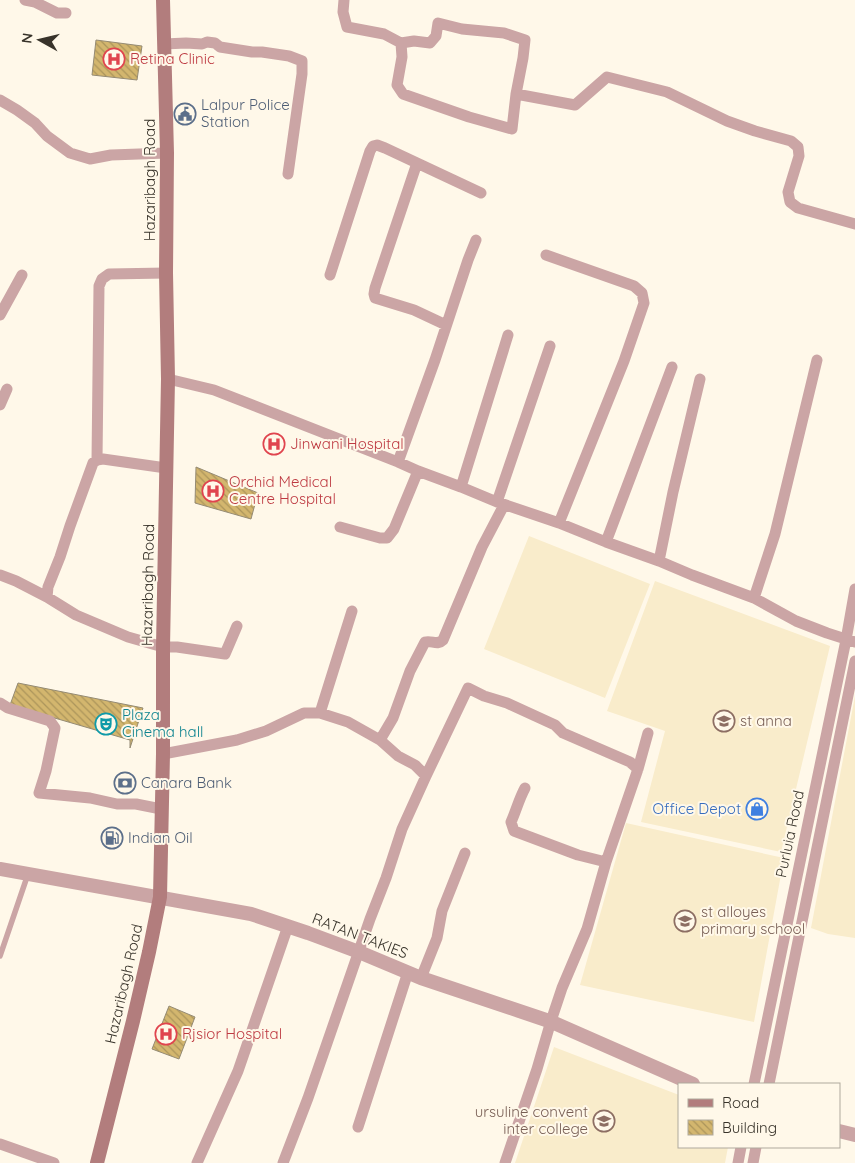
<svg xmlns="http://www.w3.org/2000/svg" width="855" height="1163" font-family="Quicksand,sans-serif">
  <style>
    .built { fill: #f9eccb }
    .building { fill: url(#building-back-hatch); stroke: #958b74 }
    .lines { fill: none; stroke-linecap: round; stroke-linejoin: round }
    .service { stroke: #cba5a5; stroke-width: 5.5 }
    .minor { stroke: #cba5a5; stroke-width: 11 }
    .tertiary { stroke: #cba5a5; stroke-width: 14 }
    .secondary { stroke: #b27d7d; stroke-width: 14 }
    .labels { text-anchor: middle; stroke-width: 4; stroke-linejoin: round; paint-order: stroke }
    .health-label { font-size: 15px; fill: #be3a42; stroke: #fff8e9; text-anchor: start }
    .service-label { font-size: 15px; fill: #4e5e75; stroke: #fff8e9; text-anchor: start }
    .street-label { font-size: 15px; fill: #38332a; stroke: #fff8e9 }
    .culture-label { font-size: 15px; fill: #0d838f; stroke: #fff8e9; text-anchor: start }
    .education-label { font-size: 15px; fill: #785e54; stroke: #fff8e9; text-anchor: start }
    .shop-label { font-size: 15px; fill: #366cbe; stroke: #fff8e9; text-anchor: end }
  </style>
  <defs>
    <pattern id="building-back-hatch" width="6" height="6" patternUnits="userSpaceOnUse" patternTransform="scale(1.25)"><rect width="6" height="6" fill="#d3b66e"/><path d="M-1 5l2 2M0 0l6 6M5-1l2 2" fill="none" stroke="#ac955b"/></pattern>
  </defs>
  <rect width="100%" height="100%" fill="#fff8e9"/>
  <path class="built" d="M529,536L650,584L605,698L484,649Z
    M655,581L830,646L781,852L641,822L665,731L607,711Z
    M855,696V938L828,934L811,928Z
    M626,823L784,858L754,1022L580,985Z
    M554,1047L679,1095V1147H728L725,1163H515Z"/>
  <path class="building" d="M96,40L142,46L137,80L92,75Z
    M272,439L280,442L278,449L270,447Z
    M196,467L258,493L251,519L195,503Z
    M18,683L143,708L130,748V740L10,705Z
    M169,1006L195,1017L179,1059L152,1049Z"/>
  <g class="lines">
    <path class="service" d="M0,956L28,874"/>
    <path class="minor" d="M25,0L35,2L57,13H66
      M344,0L343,12L347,27L384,34L401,43L402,57L397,85L403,94L469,117L512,129L516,94L523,58L525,40L504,33L462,29L438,23L436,36L430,43L414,41L401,43
      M164,44L186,43L202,44L207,42L215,43L220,47L252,52H262L289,56L302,61V74L288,174
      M516,94L575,105L607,77L667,92L727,121L755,131L791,141L798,147L799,156L788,192L790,202L798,208L855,224
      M0,100L17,110L35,123L47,136L70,153L90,159L111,155L167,153
      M417,163L375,288L374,294L375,298L414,310L446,325
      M546,255L634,286L642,293L644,303L624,361L559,523
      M330,275L370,151L373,146L377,145L385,148L481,193
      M0,315L22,275
      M168,379L214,390L398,462L418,471L461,487L497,502L559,523L606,542L659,561L692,575L754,598L796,621L827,633L855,642
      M0,405L7,389
      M97,460L99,286L102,279L109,274L166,273
      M398,462L435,360L468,260L476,240
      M461,487L508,335
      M497,502L550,346
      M340,527L380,538H387L394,529L418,471
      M606,542L672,367
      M659,561L673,492L700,379
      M0,575L16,581L47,597L76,615L128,637L163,647H177L225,654L237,626
      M47,597L48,587L60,557L70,526L93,463L97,460L103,459L166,468
      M754,598L775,534L817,360
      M0,703L8,708L50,721L55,728L46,771L39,793L90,798L117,804H136L161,809
      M320,713L352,611
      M380,740L393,718L410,671L425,642C432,640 437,646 443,640L482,547L504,505
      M163,754L237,740L266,731L304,713H320L348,722L380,740L398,756L415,765L426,776
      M525,788C519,799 516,811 511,822L514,831L578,855L606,862
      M421,978L437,938L442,911L465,853
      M754,1084L846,640L855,589
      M769,1084L855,661
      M358,1127L408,972
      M0,1144L54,1163
      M197,1163L238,1071L288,926
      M283,1163L308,1098L370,919L386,878L402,829L426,776L468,688L484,696L507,703L555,725L563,733L630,762L638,769
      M505,1163L537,1069L551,1021L562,988L587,929L606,862L638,769L648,733
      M738,1163L741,1147
      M753,1163L756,1147"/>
    <path class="tertiary" d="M0,869L251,914L308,933L359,952L421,978L552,1022L693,1084
      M839,1131L855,1135"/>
    <path class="secondary" d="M97,1163L133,1021L149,952L160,897L163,754V647L168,379L166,273L167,153L163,0"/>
  </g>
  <defs>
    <g id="hospital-ring" transform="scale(1.125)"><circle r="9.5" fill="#fff8e9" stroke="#e0444e" stroke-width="1.5"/><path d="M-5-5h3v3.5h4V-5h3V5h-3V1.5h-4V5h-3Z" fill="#e0444e"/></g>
    <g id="civic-ring" transform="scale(1.125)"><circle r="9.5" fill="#fff8e9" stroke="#5c6f8a" stroke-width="1.5"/><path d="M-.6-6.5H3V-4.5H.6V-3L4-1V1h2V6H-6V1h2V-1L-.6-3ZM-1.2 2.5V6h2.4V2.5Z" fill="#5c6f8a"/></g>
    <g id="school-ring" transform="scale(1.125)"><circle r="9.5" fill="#fff8e9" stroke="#8d6e63" stroke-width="1.5"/><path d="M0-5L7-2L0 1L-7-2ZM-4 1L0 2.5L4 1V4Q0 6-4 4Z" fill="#8d6e63"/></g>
    <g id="theatre-ring" transform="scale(1.125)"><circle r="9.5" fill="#fff8e9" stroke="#0f9aa8" stroke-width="1.5"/><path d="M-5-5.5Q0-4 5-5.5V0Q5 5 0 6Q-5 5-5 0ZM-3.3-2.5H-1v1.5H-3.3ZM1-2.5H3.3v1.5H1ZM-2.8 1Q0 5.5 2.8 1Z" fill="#0f9aa8"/></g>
    <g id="bank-ring" transform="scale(1.125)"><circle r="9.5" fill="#fff8e9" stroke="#5c6f8a" stroke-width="1.5"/><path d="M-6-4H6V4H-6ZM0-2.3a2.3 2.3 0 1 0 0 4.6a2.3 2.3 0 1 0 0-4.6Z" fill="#5c6f8a"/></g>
    <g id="shop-ring" transform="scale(1.125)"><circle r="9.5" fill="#fff8e9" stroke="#3f7fe0" stroke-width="1.5"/><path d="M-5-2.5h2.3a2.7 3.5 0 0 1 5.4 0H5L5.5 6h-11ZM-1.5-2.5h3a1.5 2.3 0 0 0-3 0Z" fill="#3f7fe0"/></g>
    <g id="fuel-ring" transform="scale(1.125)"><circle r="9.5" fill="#fff8e9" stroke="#5c6f8a" stroke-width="1.5"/><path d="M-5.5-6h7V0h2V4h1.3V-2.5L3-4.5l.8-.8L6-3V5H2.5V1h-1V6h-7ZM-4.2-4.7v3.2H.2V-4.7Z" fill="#5c6f8a"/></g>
    <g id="university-ring" transform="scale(1.125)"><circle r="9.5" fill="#fff8e9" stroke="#8d6e63" stroke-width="1.5"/><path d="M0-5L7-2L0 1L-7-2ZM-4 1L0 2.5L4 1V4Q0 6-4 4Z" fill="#8d6e63"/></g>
  </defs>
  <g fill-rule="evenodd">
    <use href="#hospital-ring" x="114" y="59"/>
    <use href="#civic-ring" x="185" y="114"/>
    <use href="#hospital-ring" x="274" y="444"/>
    <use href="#hospital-ring" x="213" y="491"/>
    <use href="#school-ring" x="724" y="721"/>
    <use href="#theatre-ring" x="106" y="724"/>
    <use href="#bank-ring" x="125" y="783"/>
    <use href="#shop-ring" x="757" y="809"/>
    <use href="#fuel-ring" x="112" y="838"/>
    <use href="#school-ring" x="685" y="921"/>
    <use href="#hospital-ring" x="166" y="1034"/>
    <use href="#university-ring" x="604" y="1121"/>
  </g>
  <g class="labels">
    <g class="health-label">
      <text x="130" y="64">Retina Clinic</text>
      <text x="290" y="449">Jinwani Hospital</text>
      <text x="229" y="487">Orchid Medical<tspan x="229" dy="17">Centre Hospital</tspan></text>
      <text x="182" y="1039">Rjsior Hospital</text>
    </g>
    <g class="service-label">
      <text x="201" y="110">Lalpur Police<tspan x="201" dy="17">Station</tspan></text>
      <text x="141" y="788">Canara Bank</text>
      <text x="128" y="843">Indian Oil</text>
    </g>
    <g class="street-label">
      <text transform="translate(150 180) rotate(-90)" y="5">Hazaribagh Road</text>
      <text transform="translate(148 585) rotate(-89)" y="5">Hazaribagh Road</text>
      <text transform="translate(790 834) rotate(-78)" y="5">Purluia Road</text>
      <text transform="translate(360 936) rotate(21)" y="5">RATAN TAKIES</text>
      <text transform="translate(124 984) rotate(-77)" y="5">Hazaribagh Road</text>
    </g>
    <g class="culture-label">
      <text x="122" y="720">Plaza<tspan x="122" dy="17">Cinema hall</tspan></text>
    </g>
    <g class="education-label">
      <text x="740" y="726">st anna</text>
      <text x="701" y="917">st alloyes<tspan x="701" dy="17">primary school</tspan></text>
      <text x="588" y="1117" text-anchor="end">ursuline convent<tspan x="588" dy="17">inter college</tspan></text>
    </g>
    <g class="shop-label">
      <text x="741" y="814">Office Depot</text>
    </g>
  </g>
  <rect x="678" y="1083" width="162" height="65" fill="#fff8e9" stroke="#afa99d"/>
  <rect x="688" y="1099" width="25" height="8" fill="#b27d7d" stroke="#afa99d"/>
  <text x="722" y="1108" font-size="15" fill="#38332a">Road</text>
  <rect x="688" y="1120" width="25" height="15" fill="url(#building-back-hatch)" stroke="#afa99d"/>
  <text x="722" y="1133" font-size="15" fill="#38332a">Building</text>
  <g transform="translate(40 40) rotate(278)" stroke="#fff8e9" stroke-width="4" paint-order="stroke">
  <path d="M0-4L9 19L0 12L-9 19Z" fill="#38332a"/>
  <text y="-8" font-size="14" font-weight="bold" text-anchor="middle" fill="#38332a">N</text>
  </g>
</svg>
